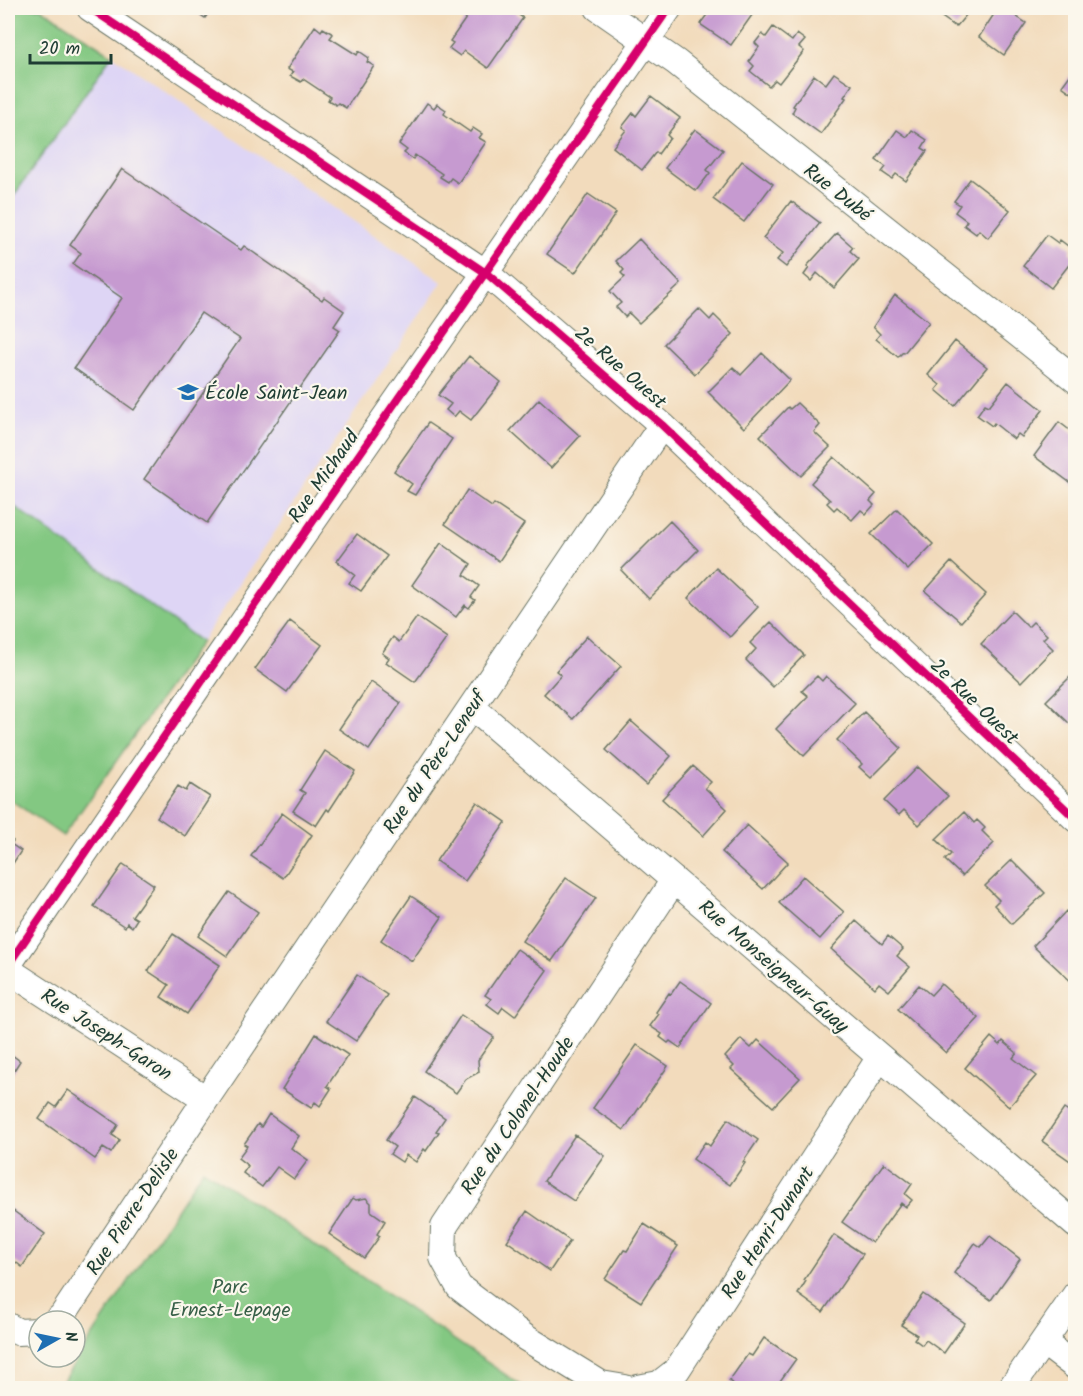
<svg xmlns="http://www.w3.org/2000/svg" width="1083" height="1396" font-family="Kalam,sans-serif">
  <style>
    .built { fill: #ded5f5 }
    .green { fill: #83c882; stroke: #51825b; stroke-width: 1.5 }
    .building { fill: #c69ad0 }
    .lines { fill: none; stroke-linecap: round; stroke-linejoin: round }
    .minor-casing { stroke: #697464; stroke-width: 28 }
    .minor { stroke: #fff; stroke-width: 26 }
    .cycleway-casing { stroke: #fbf7ec; stroke-width: 11 }
    .cycleway { stroke: #d6006c; stroke-width: 8 }
    .labels { text-anchor: middle; stroke-width: 4.5; stroke-linejoin: round; paint-order: stroke }
    .street-label { font-size: 20px; fill: #1f3d34; stroke: #fbf7ec }
    .poi-label { font-size: 20px; fill: #1f3d34; stroke: #fbf7ec; text-anchor: start }
    .park-label { font-size: 20px; fill: #386048; stroke: #fbf7ec }
  </style>
  <rect width="100%" height="100%" fill="#fbf7ec"/>
  <filter id="ink" filterUnits="userSpaceOnUse"><feTurbulence type="fractalNoise" baseFrequency=".0167" numOctaves="2"/><feDisplacementMap in="SourceGraphic" scale="12" xChannelSelector="R" yChannelSelector="G"/><feConvolveMatrix kernelMatrix="1 2 1 2 8 2 1 2 1" color-interpolation-filters="sRGB"/></filter>
  <filter id="wash" filterUnits="userSpaceOnUse"><feTurbulence type="fractalNoise" baseFrequency=".008" numOctaves="4" result="noise"/><feDisplacementMap in="SourceGraphic" scale="24" xChannelSelector="R" yChannelSelector="G"/><feGaussianBlur stdDeviation="1.35" result="paint"/><feColorMatrix in="noise" values="0 0 0 0 0 0 0 0 0 0 0 0 0 0 0 0 0 1.4 0 .05"/><feComposite in="paint" operator="in"/></filter>
  <g filter="url(#wash)">
    <rect width="100%" height="100%" fill="#f2dbbc"/>
    <path class="built" d="M112,55L442,282L201,642L8,502V204Z"/>
    <path class="green" d="M8,8H41L112,55L8,204Z
      M8,502L201,642L63,836L8,798Z
      M203,1169L525,1388H58Z"/>
    <g id="blocks">
      <path class="building" d="M190,8H212L205,18Z
        M473,8H509L523,18L488,68L464,51L460,56L449,48L453,43L450,41Z
        M712,8H757L731,45L700,24Z
        M929,8H972L956,27Z
        M998,8H1004L1026,23L1004,55L979,37Z
        M315,26L321,31L323,28L333,34L330,38L357,55L359,51L369,58L367,62L374,66L346,108L338,103L336,105L328,100L330,97L303,79L301,82L290,76L293,72L287,69Z
        M773,27L792,41L797,34L805,40L799,47L804,51L779,83L775,80L769,86L750,71L754,66L749,61L759,47L755,43L762,34L766,37Z
        M1076,67V96L1062,86Z
        M834,73L852,85L844,97L846,98L821,134L792,113L795,107L793,106L814,75L826,84Z
        M651,96L680,118L667,135L670,138L658,154L656,152L642,170L613,147L626,130L622,127L633,113L636,116Z
        M427,103L434,108L437,104L446,110L444,114L470,132L473,128L482,134L479,138L486,142L458,183L451,178L448,182L440,177L442,174L415,155L413,159L404,153L407,150L399,144Z
        M695,129L723,150L707,170L710,173L696,191L665,168Z
        M897,130L907,137L912,130L927,140L922,148L927,151L906,181L896,174L892,179L882,172L886,167L876,160Z
        M742,161L773,184L744,222L713,199Z
        M122,169L241,250L244,246L322,300L324,297L344,311L334,326L340,330L207,523L144,479L240,339L201,313L134,410L74,368L122,298L73,264L81,253L70,245Z
        M970,179L1010,210L988,238L979,230L976,234L964,225L967,221L955,212L960,205L954,201Z
        M588,194L616,213L575,273L547,254Z
        M791,201L820,223L786,267L777,260L783,253L763,238Z
        M837,233L853,247L850,251L859,259L834,288L817,273L811,281L804,275L809,268L807,266Z
        M1047,235L1058,243L1060,240L1072,249L1069,252L1075,257L1051,288L1023,266Z
        M639,239L681,284L639,323L629,313L625,317L616,307L621,303L610,291L625,277L621,273L624,270L616,261Z
        M895,295L929,322L904,353L903,352L898,357L876,339L880,334L873,327Z
        M699,309L710,320L714,315L733,334L695,374L664,344Z
        M955,341L987,367L955,406L936,390L940,385L928,375Z
        M762,353L790,380L744,428L708,392L733,367L741,375Z
        M469,356L501,382L471,420L459,411L454,417L446,410L451,404L438,395Z
        M1008,382L1043,410L1022,437L1018,434L1014,439L994,423L992,426L977,415L985,404L989,406Z
        M539,399L580,436L551,468L510,431Z
        M797,403L820,425L814,432L830,447L801,476L760,436L788,407L790,409Z
        M1059,422L1076,435V487L1034,456Z
        M428,423L452,439L415,495L407,491L412,484L394,471Z
        M834,457L876,494L870,501L874,505L866,514L861,510L852,520L837,507L834,510L827,503L830,500L811,483Z
        M467,490L492,507L494,504L524,524L499,561L445,524Z
        M897,509L933,544L908,570L871,534Z
        M670,521L698,550L649,599L621,570Z
        M357,534L387,556L361,591L349,583L355,575L337,561Z
        M441,543L471,564L464,575L479,586L471,597L475,600L469,608L465,605L456,617L412,585Z
        M951,562L986,594L961,622L925,591Z
        M716,568L758,607L730,637L688,598Z
        M1012,611L1028,627L1033,622L1047,635L1043,639L1053,649L1021,682L981,644Z
        M417,617L447,638L415,682L386,662L389,658L382,653L393,637L399,642Z
        M290,621L322,645L287,692L255,669Z
        M771,622L804,655L773,687L746,660L756,649L750,643Z
        M587,636L621,666L573,719L544,694L561,675L556,671Z
        M1076,671V719L1070,724L1046,701Z
        M817,676L822,681L826,676L855,703L804,756L776,729L808,696L802,691Z
        M371,682L401,703L369,750L339,729Z
        M864,712L901,748L871,778L859,767L862,764L837,740Z
        M631,721L671,756L646,785L606,750Z
        M325,751L355,771L329,811L327,809L316,826L293,811L305,793L300,790Z
        M693,766L711,782L705,788L727,809L703,836L662,799Z
        M917,767L948,796L919,825L904,810L899,815L884,801Z
        M190,784L210,797L185,836L157,817L178,786L186,791Z
        M477,802L506,822L465,881L436,861Z
        M964,812L974,823L977,820L985,828L982,831L994,843L962,876L945,860L951,854L936,839Z
        M282,813L312,835L283,878L251,856Z
        M747,825L788,862L763,889L722,852Z
        M8,837L13,841L11,844L21,851L8,871Z
        M1012,860L1045,893L1012,924L994,905L999,900L985,886Z
        M123,864L154,885L132,916L137,919L132,927L127,923L125,927L94,906Z
        M803,876L844,912L820,939L779,903Z
        M566,878L596,898L552,961L522,941Z
        M229,892L258,912L227,956L198,936Z
        M411,896L442,917L412,961L381,940Z
        M1066,911L1076,920V986L1033,946Z
        M856,921L882,944L888,936L903,949L897,956L910,967L889,991L879,983L875,988L831,949Z
        M173,934L220,965L187,1014L161,997L169,985L148,971Z
        M517,949L547,970L515,1016L503,1007L499,1013L487,1004L491,999L485,995Z
        M357,975L387,995L356,1041L326,1021Z
        M680,981L711,1003L680,1048L670,1041L668,1043L660,1037L662,1034L650,1026L659,1014L656,1012L669,993L671,994Z
        M941,984L979,1018L946,1053L898,1009L919,985L931,995Z
        M461,1015L494,1037L478,1060L479,1072L466,1079L456,1093L424,1071Z
        M316,1034L348,1055L327,1086L331,1089L320,1106L315,1102L311,1108L282,1089Z
        M991,1037L1000,1045L1003,1041L1017,1053L1013,1058L1036,1076L1009,1107L965,1068Z
        M741,1039L751,1048L758,1040L800,1078L773,1107L731,1069L734,1066L725,1057Z
        M637,1045L668,1066L624,1130L593,1108Z
        M8,1052L20,1061L8,1080Z
        M68,1090L118,1125L112,1135L120,1140L111,1153L103,1148L95,1159L39,1119L50,1103L56,1107Z
        M415,1097L445,1118L436,1131L439,1132L426,1151L424,1149L416,1162L406,1155L402,1162L390,1154L395,1147L386,1140Z
        M1064,1109L1076,1117V1165L1042,1141Z
        M269,1114L299,1136L291,1148L308,1160L294,1179L277,1167L262,1187L243,1173L248,1166L238,1158L247,1146L244,1144L258,1124L261,1127Z
        M728,1119L758,1140L743,1162L745,1163L730,1185L693,1159L705,1142L710,1146Z
        M575,1135L605,1156L574,1201L544,1181Z
        M884,1163L912,1184L905,1194L912,1200L906,1207L901,1203L872,1243L842,1222Z
        M353,1198L356,1200L366,1198L371,1203V1211L385,1221L377,1234L380,1236L364,1258L329,1234Z
        M8,1207L45,1234L22,1267L8,1256Z
        M527,1211L570,1241L550,1271L507,1241Z
        M644,1224L678,1246L641,1302L605,1279L624,1250L627,1251Z
        M834,1235L863,1254L823,1312L798,1294L806,1281L804,1280Z
        M990,1236L1020,1259L991,1300L954,1273L975,1243L981,1247Z
        M923,1294L965,1323L944,1353L926,1340L922,1345L914,1339L917,1335L901,1325Z
        M764,1338L796,1359L775,1388H736L737,1387L729,1381L748,1354L752,1356Z"/>
    </g>
  </g>
  <g filter="url(#ink)">
    <use href="#blocks" fill-opacity="0" stroke="#697464" stroke-width="1.5"/>
    <g class="lines">
      <g class="minor-casing">
        <path id="minor" d="M90,8L486,273L662,425L1076,819
          M598,8L676,62L1076,380
          M472,707L1076,1225
          M8,965L209,671L669,8
          M8,970L206,1099
          M56,1321L62,1316L206,1099L662,425
          M8,1326L18,1332L39,1331
          M1043,1342L1076,1367
          M625,1388L601,1384L526,1338L459,1287L443,1258L444,1227L674,880
          M638,1388L659,1384L677,1370L880,1057
          M1011,1388L1076,1294"/>
      </g>
      <use href="#minor" class="minor"/>
      <g class="cycleway-casing">
        <path id="cycleway" d="M90,8L486,273L662,425L1076,819
          M8,965L209,671L669,8"/>
      </g>
      <use href="#cycleway" class="cycleway"/>
    </g>
  </g>
  <defs>
    <g id="school-bare" transform="scale(1.62)"><path d="M0-5L7-2L0 1L-7-2ZM-4 1L0 2.5L4 1V4Q0 6-4 4Z" fill="#1f6fb2" stroke="#fbf7ec" stroke-width="2.5" paint-order="stroke"/></g>
  </defs>
  <g fill-rule="evenodd">
    <use href="#school-bare" x="188" y="392"/>
  </g>
  <g class="labels">
    <g class="street-label">
      <text transform="translate(838 192) rotate(38)" y="7">Rue Dubé</text>
      <text transform="translate(621 367) rotate(41)" y="7">2e Rue Ouest</text>
      <text transform="translate(323 476) rotate(-55)" y="7">Rue Michaud</text>
      <text transform="translate(975 701) rotate(44)" y="7">2e Rue Ouest</text>
      <text transform="translate(434 762) rotate(-56)" y="7">Rue du Père-Leneuf</text>
      <text transform="translate(774 966) rotate(41)" y="7">Rue Monseigneur-Guay</text>
      <text transform="translate(107 1034) rotate(33)" y="7">Rue Joseph-Garon</text>
      <text transform="translate(517 1115) rotate(-56)" y="7">Rue du Colonel-Houde</text>
      <text transform="translate(132 1211) rotate(-56)" y="7">Rue Pierre-Delisle</text>
      <text transform="translate(767 1232) rotate(-57)" y="7">Rue Henri-Dunant</text>
    </g>
    <g class="poi-label">
      <text x="205" y="399">École Saint-Jean</text>
    </g>
    <g class="park-label">
      <text x="230" y="1293">Parc<tspan x="230" dy="23">Ernest-Lepage</tspan></text>
    </g>
  </g>
  <rect width="1083" height="1396" fill="none" stroke="#fbf7ec" stroke-width="30"/>
  <g transform="translate(57 1339) rotate(81)"><circle r="28" fill="#fbf7ec" stroke="#a3ada2" stroke-width="1.5"/>
  <path d="M0-4.5L10 22L0 15L-10 22Z" fill="#1f6fb2"/>
  <text y="-9" font-size="16" font-weight="bold" text-anchor="middle" fill="#1f3d34">N</text>
  </g>
  <path d="M30 54v9h81v-9" fill="none" stroke="#1f3d34" stroke-width="3"/>
  <text x="39" y="54" font-size="18" fill="#1f3d34" stroke="#fbf7ec" stroke-width="4.5" paint-order="stroke">20 m</text>
</svg>
